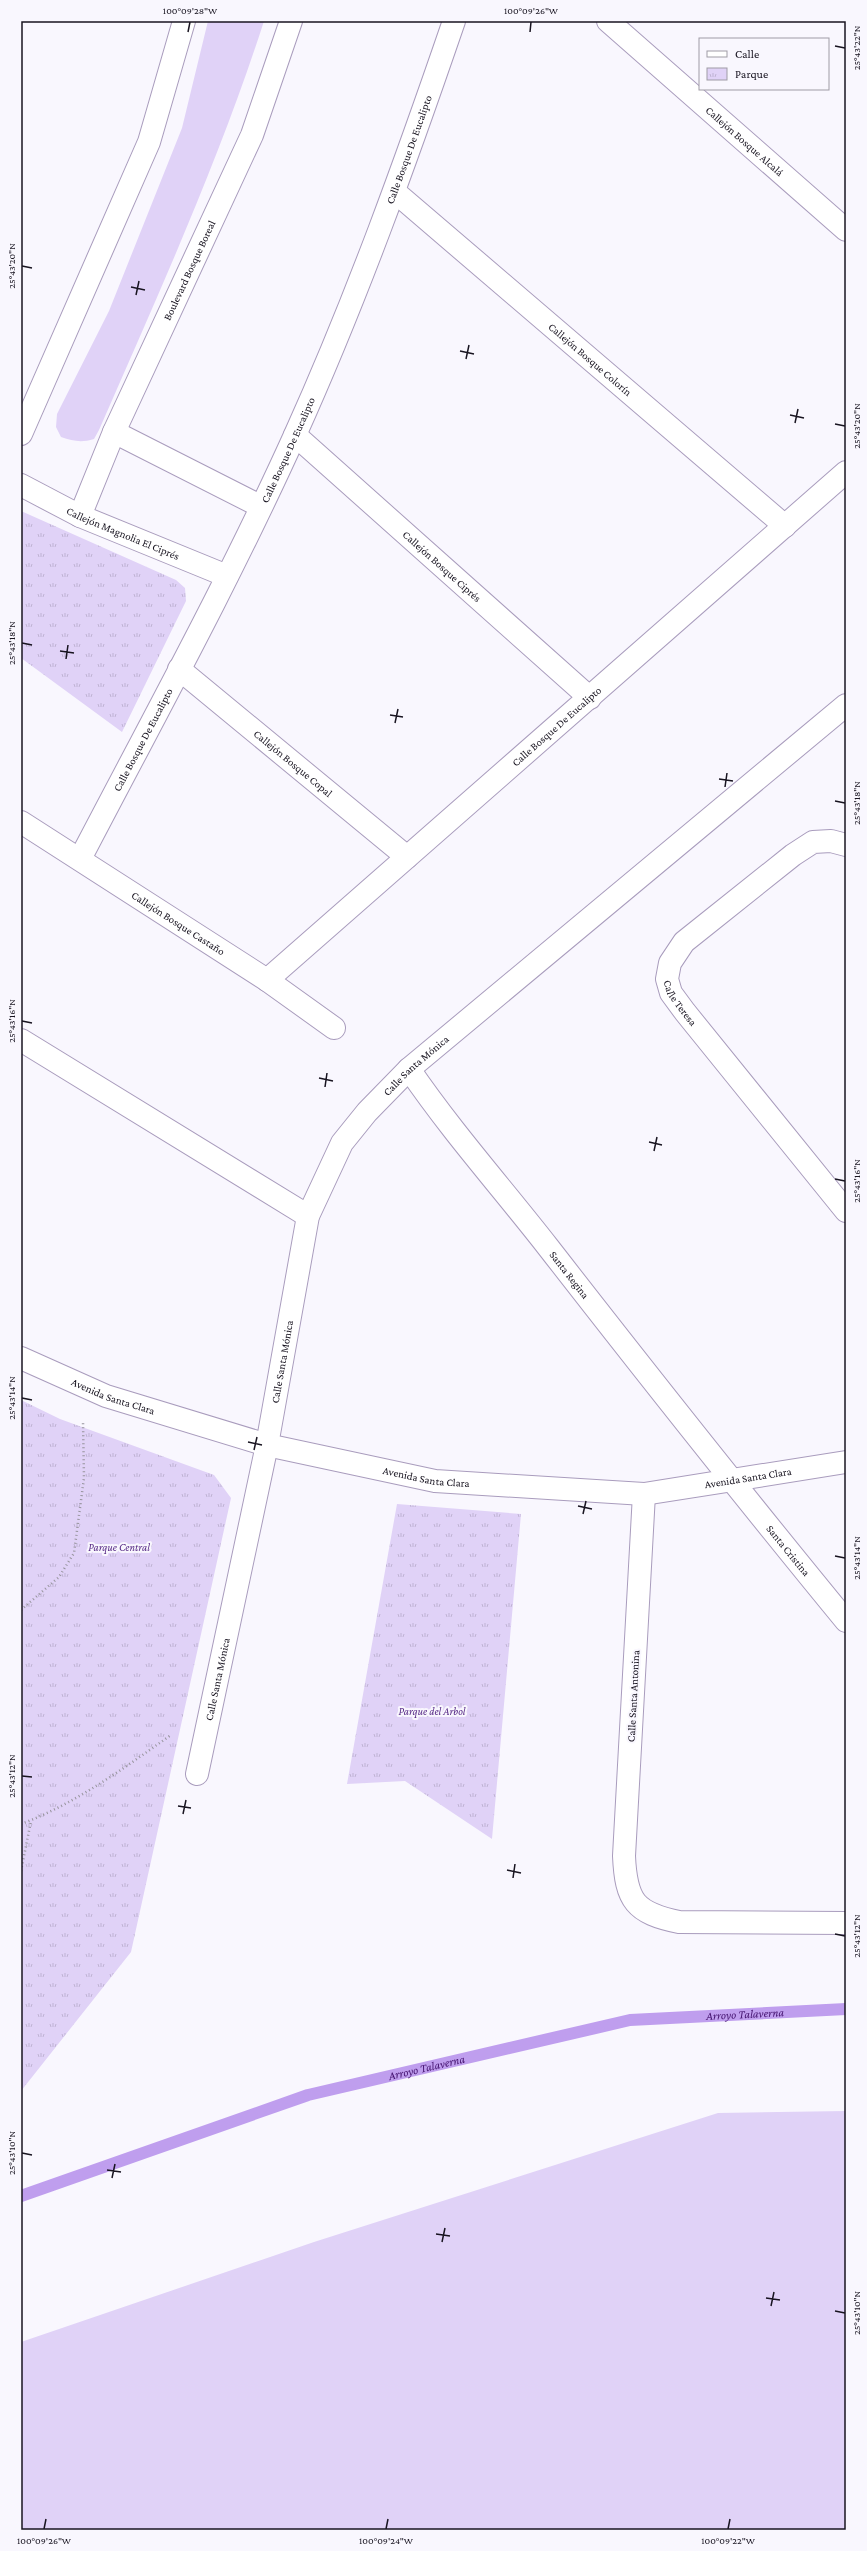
<svg xmlns="http://www.w3.org/2000/svg" width="867" height="2551" font-family="'Crimson Pro',serif">
  <style>
    .grass { fill: #e0d2f7 }
    .park { fill: url(#park-tufts) }
    .lines { fill: none; stroke-linecap: round; stroke-linejoin: round }
    .stream { stroke: #bf9eee; stroke-width: 12 }
    .minor-casing { stroke: #a99cbd; stroke-width: 24 }
    .path { stroke: #97949d; stroke-width: 2.5; stroke-dasharray: 1 3; stroke-linecap: butt }
    .minor { stroke: #fff; stroke-width: 22 }
    .ticks { fill: none; stroke: #181420; stroke-width: 1.5 }
    .labels { text-anchor: middle; stroke-width: 4; stroke-linejoin: round; paint-order: stroke }
    .street-label { font-size: 11px; fill: #181420; stroke: #f9f7fe }
    .park-label { font-size: 11px; font-style: italic; fill: #572a86; stroke: #f9f7fe }
    .water-label { font-size: 12px; font-style: italic; fill: #44126f; stroke: #f9f7fe }
    .neatline { fill: none; stroke: #181420; stroke-width: 1.5 }
    .ticks-label { font-size: 10px; text-anchor: middle; fill: #181420 }
  </style>
  <defs>
    <pattern id="park-tufts" width="24" height="20" patternUnits="userSpaceOnUse"><rect width="24" height="20" fill="#e0d2f7"/><path d="M3 7l-1-3M5 7V3M7 7l1-3M15 17l-1-3M17 17v-4M19 17l1-3" fill="none" stroke="#bfb3d3"/></pattern>
  </defs>
  <rect width="100%" height="100%" fill="#f9f7fe"/>
  <path class="grass" d="M208,21H264C219,161 158,295 99,430L94,439C81,443 73,441 61,437L56,427L57,414L109,311L182,128Z
    M846,2111V2530H21V2342L314,2242L718,2113Z"/>
  <path class="park" d="M21,511L176,580L185,588L186,601L122,732L21,658Z
    M21,1400L60,1419L214,1475L231,1498L131,1952L21,2091Z
    M397,1504L521,1514L492,1839L405,1781L347,1784Z"/>
  <g class="lines">
    <path class="stream" id="s1" d="M21,2196L308,2095L630,2020L846,2009"/>
    <g class="minor-casing">
      <g id="minor">
        <path id="s2" d="M608,21L846,230"/>
        <path id="s3" d="M395,192L785,526"/>
        <path d="M114,432L260,506"/>
        <path d="M21,434L149,142L184,21"/>
        <path id="s4" d="M295,435L590,698"/>
        <path id="s5" d="M21,485L80,516L227,576"/>
        <path id="s6" d="M80,516L114,432L252,135L291,21"/>
        <path id="s7" d="M179,669L407,857"/>
        <path id="s8" d="M21,822L267,980L334,1028"/>
        <path id="s9" d="M846,845L831,841L813,842L793,855L684,942L670,963L667,979L671,993L685,1012L846,1211"/>
        <path id="s10" d="M80,859C153,719 230,579 295,435C356,300 406,161 454,21"/>
        <path id="s11" d="M267,980L846,472"/>
        <path d="M21,1040L308,1216"/>
        <path id="s12" d="M409,1069C452,1132 502,1188 548,1247C646,1373 745,1498 846,1621"/>
        <path id="s13" d="M21,1358L106,1396L267,1445L435,1481L644,1494L846,1462"/>
        <path d="M644,1494L624,1856C626,1901 635,1913 679,1922L846,1923"/>
        <path id="s14" d="M197,1774L267,1445L308,1216L342,1143L367,1112L409,1069L846,705"/>
      </g>
    </g>
    <path class="path" d="M21,1610L59,1577L74,1553L84,1478L83,1421
      M21,1824C75,1804 124,1768 171,1735
      M21,1871L31,1821"/>
    <use href="#minor" class="minor"/>
  </g>
  <path class="ticks" d="M188,32L190,22M530,32L531,22M835,46L845,48M22,266L32,268M131,287L145,290M136,295L139,281M460,351L474,354M466,359L469,345M790,415L804,418M795,423L798,409M835,424L845,426M22,643L32,645M60,651L74,653M66,659L68,645M390,715L403,717M395,723L398,709M719,779L733,781M725,787L727,773M835,801L845,803M22,1021L32,1023M319,1078L333,1081M325,1087L327,1073M649,1142L662,1145M654,1151L657,1137M835,1179L845,1181M22,1398L32,1400M248,1442L262,1445M254,1450L257,1437M578,1506L592,1509M583,1514L586,1501M835,1556L845,1558M22,1776L32,1777M178,1806L191,1808M183,1814L186,1800M507,1870L521,1873M513,1878L515,1864M835,1934L845,1936M22,2153L32,2155M107,2170L121,2172M112,2178L115,2164M436,2234L450,2236M442,2242L445,2228M766,2298L780,2300M771,2306L774,2292M835,2311L845,2313M44,2529L46,2519M386,2529L388,2519M728,2529L730,2519"/>
  <g class="labels">
    <g class="street-label">
      <text dy="4" stroke="none"><textPath href="#s2" startOffset="182">Callejón Bosque Alcalá</textPath></text>
      <text dy="4" stroke="none"><textPath href="#s10" startOffset="783">Calle Bosque De Eucalipto</textPath></text>
      <text dy="4" stroke="none"><textPath href="#s6" startOffset="269">Boulevard Bosque Boreal</textPath></text>
      <text dy="4" stroke="none"><textPath href="#s3" startOffset="257">Callejón Bosque Colorín</textPath></text>
      <text dy="4" stroke="none"><textPath href="#s10" startOffset="459">Calle Bosque De Eucalipto</textPath></text>
      <text dy="4" stroke="none"><textPath href="#s5" startOffset="113">Callejón Magnolia El Ciprés</textPath></text>
      <text dy="4" stroke="none"><textPath href="#s4" startOffset="197">Callejón Bosque Ciprés</textPath></text>
      <text dy="4" stroke="none"><textPath href="#s11" startOffset="385">Calle Bosque De Eucalipto</textPath></text>
      <text dy="4" stroke="none"><textPath href="#s10" startOffset="135">Calle Bosque De Eucalipto</textPath></text>
      <text dy="4" stroke="none"><textPath href="#s7" startOffset="148">Callejón Bosque Copal</textPath></text>
      <text dy="4" stroke="none"><textPath href="#s8" startOffset="187">Callejón Bosque Castaño</textPath></text>
      <text dy="4" stroke="none"><textPath href="#s9" startOffset="266">Calle Teresa</textPath></text>
      <text dy="4" stroke="none"><textPath href="#s14" startOffset="757">Calle Santa Mónica</textPath></text>
      <text dy="4" stroke="none"><textPath href="#s12" startOffset="261">Santa Regina</textPath></text>
      <text dy="4" stroke="none"><textPath href="#s14" startOffset="421">Calle Santa Mónica</textPath></text>
      <text dy="4" stroke="none"><textPath href="#s13" startOffset="100">Avenida Santa Clara</textPath></text>
      <text dy="4" stroke="none"><textPath href="#s13" startOffset="424">Avenida Santa Clara</textPath></text>
      <text dy="4" stroke="none"><textPath href="#s13" startOffset="748">Avenida Santa Clara</textPath></text>
      <text dy="4" stroke="none"><textPath href="#s12" startOffset="613">Santa Cristina</textPath></text>
      <text dy="4" stroke="none"><textPath href="#s14" startOffset="97">Calle Santa Mónica</textPath></text>
      <text transform="translate(633 1696) rotate(-87)" y="4">Calle Santa Antonina</text>
    </g>
    <g class="park-label">
      <text x="119" y="1551">Parque Central</text>
      <text x="432" y="1715">Parque del Arbol</text>
    </g>
    <g class="water-label">
      <text dy="4" stroke="none"><textPath href="#s1" startOffset="750">Arroyo Talaverna</textPath></text>
      <text dy="4" stroke="none"><textPath href="#s1" startOffset="426">Arroyo Talaverna</textPath></text>
    </g>
  </g>
  <rect width="867" height="2551" fill="none" stroke="#f9f7fe" stroke-width="44"/>
  <rect x="699" y="38" width="130" height="52" fill="#f9f7fe" stroke="#9f9ca5"/>
  <rect x="707" y="51" width="20" height="6" fill="#ffffff" stroke="#9f9ca5"/>
  <text x="735" y="58" font-size="12" fill="#181420">Calle</text>
  <rect x="707" y="68" width="20" height="12" fill="url(#park-tufts)" stroke="#9f9ca5"/>
  <text x="735" y="78" font-size="12" fill="#181420">Parque</text>
  <rect x="22" y="22" width="823" height="2507" class="neatline"/>
  <g class="ticks-label">
    <text x="190" y="14">100°09'28"W</text>
    <text x="531" y="14">100°09'26"W</text>
    <text transform="translate(856 48) rotate(-90)" y="4">25°43'22"N</text>
    <text transform="translate(11 266) rotate(-90)" y="4">25°43'20"N</text>
    <text transform="translate(856 426) rotate(-90)" y="4">25°43'20"N</text>
    <text transform="translate(11 643) rotate(-90)" y="4">25°43'18"N</text>
    <text transform="translate(856 803) rotate(-90)" y="4">25°43'18"N</text>
    <text transform="translate(11 1021) rotate(-90)" y="4">25°43'16"N</text>
    <text transform="translate(856 1181) rotate(-90)" y="4">25°43'16"N</text>
    <text transform="translate(11 1398) rotate(-90)" y="4">25°43'14"N</text>
    <text transform="translate(856 1558) rotate(-90)" y="4">25°43'14"N</text>
    <text transform="translate(11 1776) rotate(-90)" y="4">25°43'12"N</text>
    <text transform="translate(856 1936) rotate(-90)" y="4">25°43'12"N</text>
    <text transform="translate(11 2153) rotate(-90)" y="4">25°43'10"N</text>
    <text transform="translate(856 2313) rotate(-90)" y="4">25°43'10"N</text>
    <text x="44" y="2544">100°09'26"W</text>
    <text x="386" y="2544">100°09'24"W</text>
    <text x="728" y="2544">100°09'22"W</text>
  </g>
</svg>
